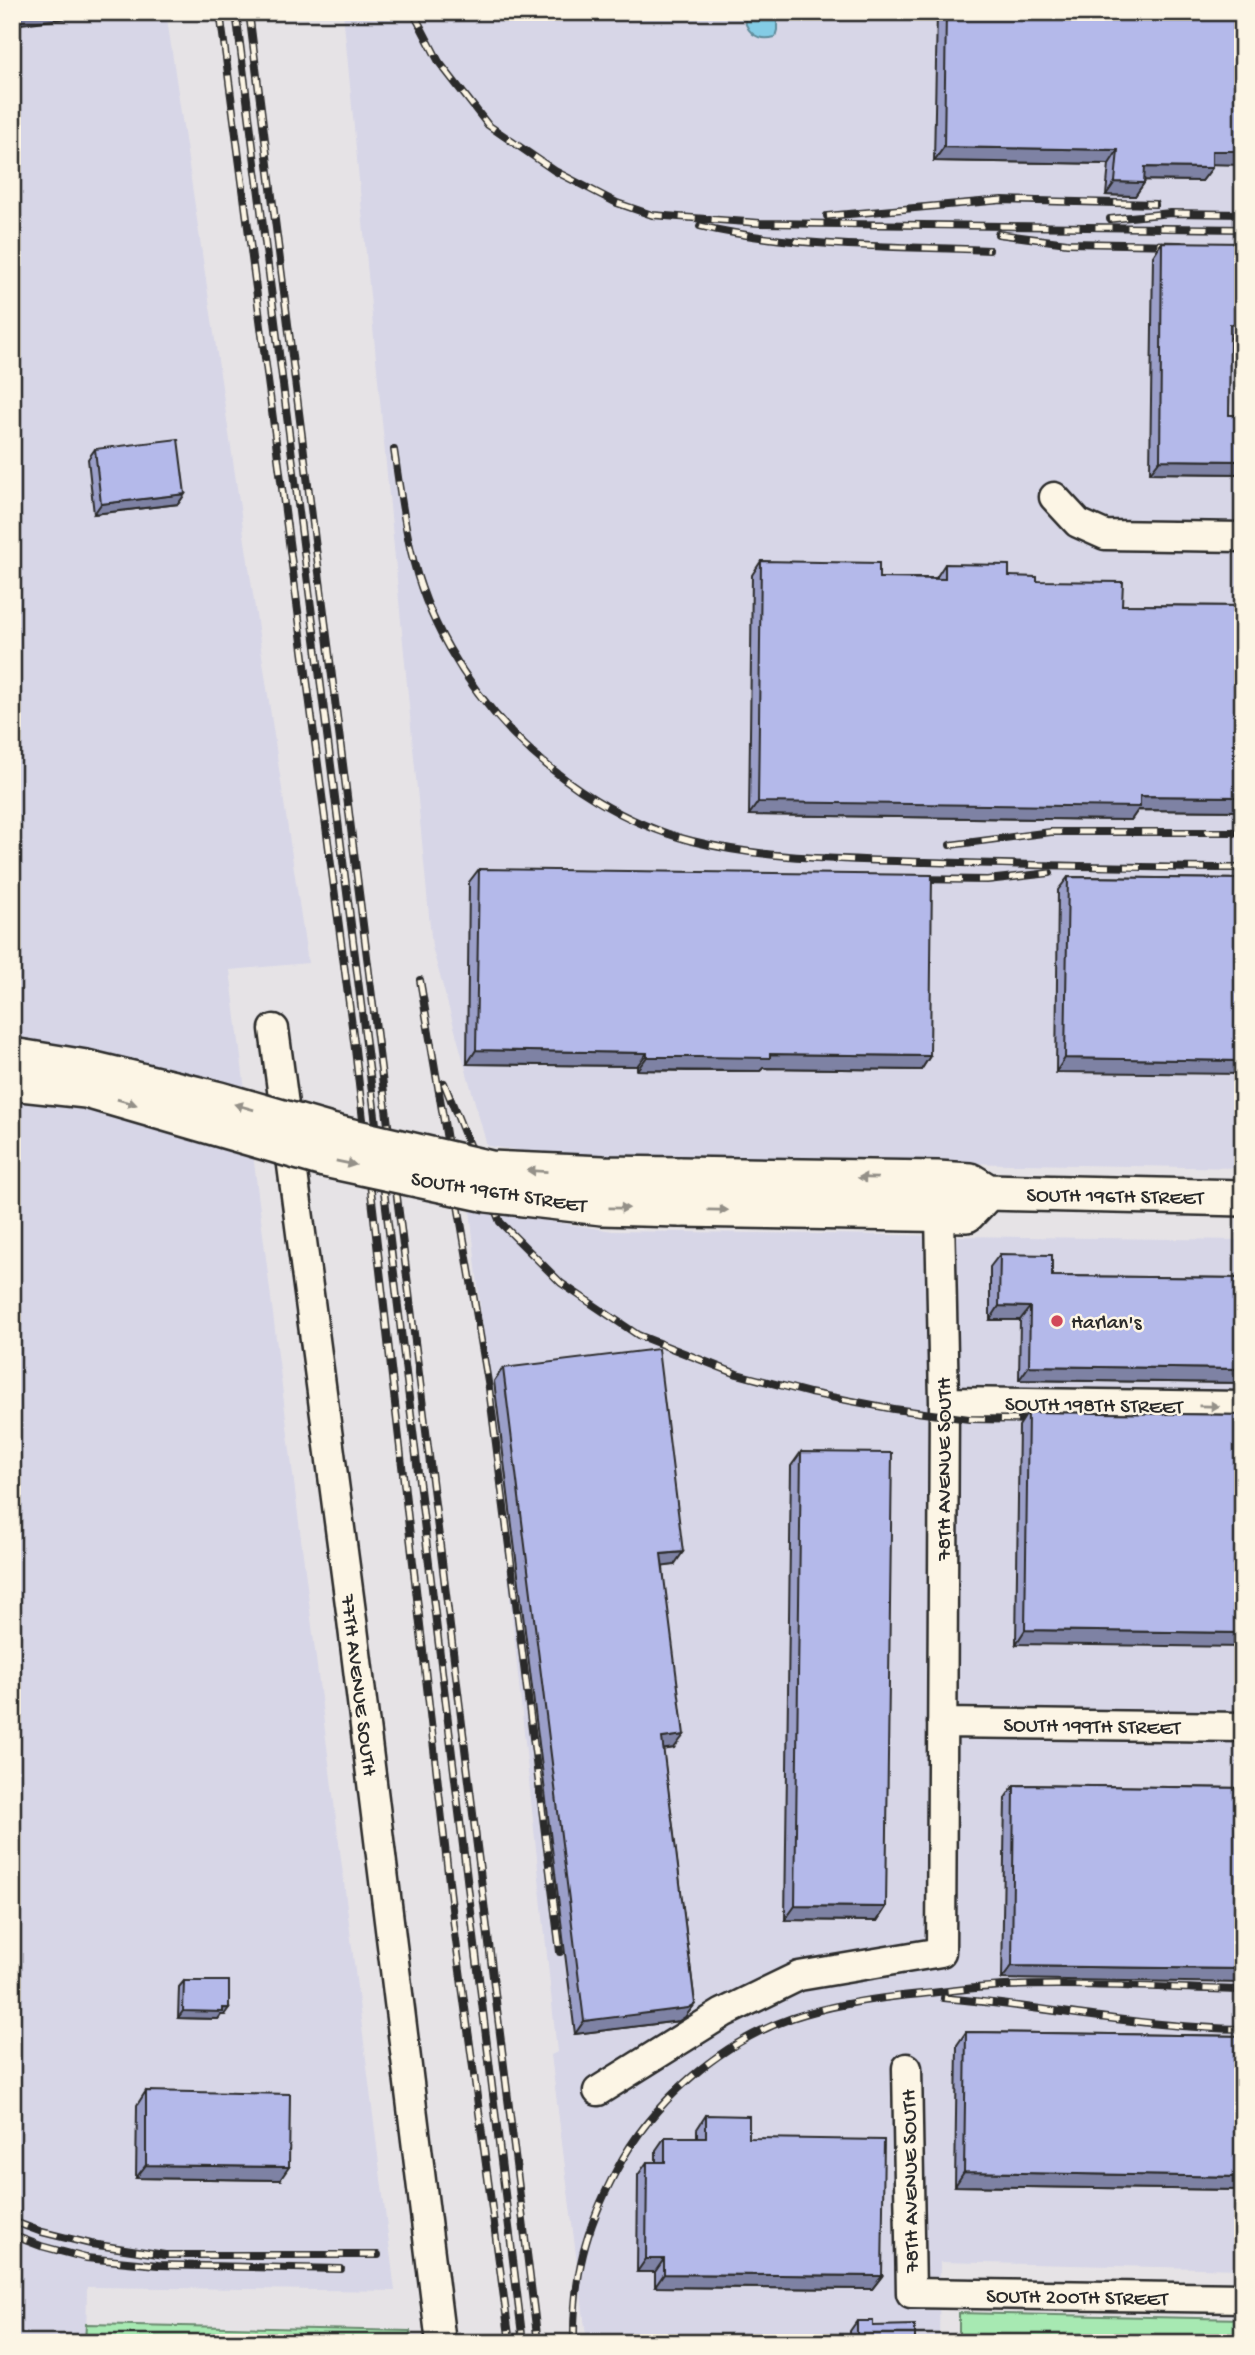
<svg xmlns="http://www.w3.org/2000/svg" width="1255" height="2355" font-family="'Gochi Hand',sans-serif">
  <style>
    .built { fill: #d7d6e7 }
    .green { fill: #a7e9b2; stroke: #698a6e; stroke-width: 2 }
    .water { fill: #84cce5; stroke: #608c9b; stroke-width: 2 }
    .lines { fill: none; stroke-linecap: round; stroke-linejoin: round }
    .minor-casing { stroke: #2b2b2b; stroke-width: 33 }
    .major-casing { stroke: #2b2b2b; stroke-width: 40 }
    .minor { stroke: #fcf5e5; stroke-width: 28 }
    .major { stroke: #fcf5e5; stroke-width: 35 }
    .rail-casing { stroke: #2b2b2b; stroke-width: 8 }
    .rail { stroke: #fcf5e5; stroke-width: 5; stroke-dasharray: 16; stroke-linecap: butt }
    .major-bridge-casing { stroke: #2b2b2b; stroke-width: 40; stroke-linecap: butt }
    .major-bridge { stroke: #fcf5e5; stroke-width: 35 }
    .wall { fill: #9b9fc9; stroke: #2b2b2b; stroke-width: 2 }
    .shaded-wall { fill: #7e82a4; stroke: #2b2b2b; stroke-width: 2 }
    .building { fill: #b4b9ea; stroke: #2b2b2b; stroke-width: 2 }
    .oneway { fill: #949088 }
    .poi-dot { fill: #d1495b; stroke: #fcf5e5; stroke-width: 2.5 }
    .labels { text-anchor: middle; stroke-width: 5; stroke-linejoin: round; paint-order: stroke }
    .street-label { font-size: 21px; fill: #2b2b2b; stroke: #fcf5e5 }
    .poi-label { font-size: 21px; fill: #2b2b2b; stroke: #fcf5e5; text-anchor: start }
  </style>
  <rect width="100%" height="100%" fill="#e6e3e6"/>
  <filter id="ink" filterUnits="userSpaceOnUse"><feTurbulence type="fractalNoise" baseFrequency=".0143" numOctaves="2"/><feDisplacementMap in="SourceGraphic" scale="14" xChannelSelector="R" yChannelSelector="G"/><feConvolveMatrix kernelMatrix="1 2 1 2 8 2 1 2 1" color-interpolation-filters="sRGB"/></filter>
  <g filter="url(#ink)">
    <path class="built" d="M12,12H166L308,963L230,970L395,2291L87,2287L86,2343H12Z
      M343,12H1243V1168L562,1156L487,1146L432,947Z
      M470,1209L613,1231L1243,1240V2269L940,2262L939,2343H587L551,2055L557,2052Z"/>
    <path class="green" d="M959,2313L1243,2319V2343H959Z
      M86,2324L410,2331L411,2343H85Z"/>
    <path class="water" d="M744,12H777V30L775,37C756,42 744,31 744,12Z"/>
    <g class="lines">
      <g class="minor-casing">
        <path id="minor" d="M1054,497L1078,523L1105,535L1243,537
          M274,1029L351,1612L441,2343
          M944,1402L1243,1406
          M942,1723L1243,1727
          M907,2068L911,2293L1243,2298
          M598,2091L723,2013L799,1976L941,1952L944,1402L940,1215"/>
      </g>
      <g class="major-casing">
        <path id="major" d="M679,1175L937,1179L970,1181L988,1192L1243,1198
          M680,1209L967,1214L988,1192"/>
      </g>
      <use href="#minor" class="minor"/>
      <use href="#major" class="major"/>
      <g class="rail-casing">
        <path id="rail" d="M220,12L355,1049L454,1926L510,2343
          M236,12L372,1091L523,2343
          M249,12L411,1309L538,2343
          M376,12L377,13
          M413,12L439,62L488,125L555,171L617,203L652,215L760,223L1243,229
          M827,216L1002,200L1155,204
          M1110,219L1171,213L1243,214
          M700,226C792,248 894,246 989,250
          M998,234L1067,243L1180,245
          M394,450C399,483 403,518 411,551C441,685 559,807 692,841C768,860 846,859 923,862C1030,865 1136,868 1243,868
          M950,845L1051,832H1243
          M914,879L987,880L1050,873
          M420,980L489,1388L560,1952
          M444,1083L500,1222L561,1283L638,1335L737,1374L810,1393L894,1409L969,1419L1043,1420
          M944,1998C1043,2006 1143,2028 1243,2029
          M12,2221L42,2232L91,2244L165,2255H378
          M12,2235L41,2246L86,2258L158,2265L341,2269
          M574,2343C573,2276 585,2230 616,2171C651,2103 719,2043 792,2018C834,2004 876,1998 921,1994C949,1991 977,1987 1005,1986C1084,1983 1164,1988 1243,1990"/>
      </g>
      <use href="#rail" class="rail"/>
      <g class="major-bridge-casing">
        <path id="major-bridge" d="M12,1056L86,1068L220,1100L331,1132L491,1169L603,1174L679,1175
          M12,1082L86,1090L324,1159L487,1194L602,1207L680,1209"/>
      </g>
      <use href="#major-bridge" class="major-bridge"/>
    </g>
    <path class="wall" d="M937,12L1080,13L1212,164V168L1202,181L1145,180L1144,183L1135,196L1106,195L1109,164L934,161Z
      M1162,242L1230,338L1229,415H1243V474L1150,473L1153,256Z
      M95,449L185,494L178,504L94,514L88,459Z
      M761,561L879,578H936L945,564L1037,581L1122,605L1243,606V811L1138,810L1131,820L749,815L752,575Z
      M479,869L930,1056L921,1070L763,1068L760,1071H687L637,1070V1066L467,1064L469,882Z
      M1068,877L1243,879L1056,1072L1058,890Z
      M1000,1254L1052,1276L1243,1278V1383L1019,1380L1020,1320H990V1267Z
      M503,1368L674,1565L663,1566L674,1748L663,1750L695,2004L685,2017L679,2021L575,2034L494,1381Z
      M1028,1412L1243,1415L1016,1644L1019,1426Z
      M801,1452L886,1907L877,1921L785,1920L791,1466Z
      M1014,1785L1243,1788L1002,1979L1005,1798Z
      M184,1981L224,2015H221L218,2019L178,2018L179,1987Z
      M966,2032L1243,2036V2190L955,2186L957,2045Z
      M146,2091L280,2180L136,2178L137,2105Z
      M706,2115L749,2138L882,2276L872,2289L655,2287V2272H637L638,2175L647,2162H656V2150L665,2137H697V2129Z
      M857,2321L873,2326L915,2343H850V2331Z"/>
    <path class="shaded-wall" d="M24,12H103L102,14L12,25V14Z
      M944,147L1118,150L1109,164L934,161Z
      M1212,151H1243V165L1203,164Z
      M1145,167L1212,168L1202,181L1135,180Z
      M1115,182L1144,183L1135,196L1106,195Z
      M1230,324L1243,325V338H1221Z
      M1160,460L1243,461V474L1150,473Z
      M185,494L178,504L94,514L101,504Z
      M1140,796L1243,797V811L1138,810L1131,820L749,815L758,802Z
      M476,1050L647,1053L637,1066L467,1064Z
      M770,1054L930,1056L921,1070L763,1068L760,1071L637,1070L647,1057Z
      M1065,1058L1243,1061V1074L1056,1072Z
      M999,1306L1030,1307L1020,1320H990Z
      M1029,1366L1243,1369V1383L1019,1380Z
      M683,1552L674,1565L652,1568L661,1554Z
      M1025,1630L1243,1633V1647L1016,1644Z
      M684,1735L674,1748L652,1751L662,1738Z
      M795,1906L886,1907L877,1921L785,1920Z
      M1012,1966L1243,1969V1983L1002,1979Z
      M695,2004L685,2017L679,2021L575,2034L584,2021Z
      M229,2008L224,2015H221L218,2019L178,2018L183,2011Z
      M146,2165L289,2167L280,2180L136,2178Z
      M964,2172L1243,2177V2190L955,2186Z
      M646,2259H664L655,2272H637Z
      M664,2274L882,2276L872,2289L655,2287Z
      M857,2337H861L857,2343H853Z"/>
    <path class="building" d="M946,12H1079L1080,13L1081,12H1243V151H1212V168L1145,167L1144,183L1115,182L1118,150L944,147Z
      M1162,242L1243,243V325L1230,324L1229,415H1243V461L1160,460Z
      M178,439L185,494L101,504L95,449Z
      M761,561L879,563V578L945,579V564L1009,565V576L1037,577V581L1123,582L1122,605L1243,606V797L1140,796V807L758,802Z
      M479,869L932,875L930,1056L770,1054V1058L696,1057H647V1053L476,1050Z
      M1068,877L1243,879V1061L1065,1058Z
      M1000,1254L1052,1255V1276L1243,1278V1369L1029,1366L1030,1307L999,1306Z
      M658,1349L683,1552L661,1554L684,1735L662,1738L695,2004L688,2008L584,2021L503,1368Z
      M1028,1412L1243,1415V1633L1025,1630Z
      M801,1452L892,1453L886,1907L795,1906Z
      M1014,1785L1243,1788V1969L1012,1966Z
      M184,1981H229V2008H223V2012L183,2011Z
      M966,2032L1243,2036V2177L964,2172Z
      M146,2091L290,2094L289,2167L146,2165Z
      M706,2115L749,2116V2138L884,2140L882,2276L664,2274V2259H646L647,2162H665V2137H706Z
      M857,2321H873V2326L915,2325V2343H861V2337H857Z"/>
    <defs><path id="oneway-solid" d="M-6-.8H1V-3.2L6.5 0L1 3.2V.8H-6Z" transform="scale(1.75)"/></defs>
    <g class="oneway">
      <use href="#oneway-solid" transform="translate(127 1102) rotate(16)"/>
      <use href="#oneway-solid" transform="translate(244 1107) rotate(-164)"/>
      <use href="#oneway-solid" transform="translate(346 1163) rotate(12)"/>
      <use href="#oneway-solid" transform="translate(537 1171) rotate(-177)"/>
      <use href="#oneway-solid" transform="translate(868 1178) rotate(-179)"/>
      <use href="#oneway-solid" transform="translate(619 1208) rotate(1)"/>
      <use href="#oneway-solid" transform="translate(718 1210) rotate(1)"/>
      <use href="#oneway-solid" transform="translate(1209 1406) rotate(1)"/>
    </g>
  </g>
  <circle class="poi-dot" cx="1057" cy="1321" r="7"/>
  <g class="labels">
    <g class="street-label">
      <text transform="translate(499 1191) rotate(9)" y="7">SOUTH 196TH STREET</text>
      <text transform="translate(1115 1195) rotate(1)" y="7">SOUTH 196TH STREET</text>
      <text transform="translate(1094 1404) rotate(1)" y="7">SOUTH 198TH STREET</text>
      <text transform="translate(943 1469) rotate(-90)" y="7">78TH AVENUE SOUTH</text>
      <text transform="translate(360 1685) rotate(83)" y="7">77TH AVENUE SOUTH</text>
      <text transform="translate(1092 1725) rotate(1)" y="7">SOUTH 199TH STREET</text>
      <text transform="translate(909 2181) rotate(-91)" y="7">78TH AVENUE SOUTH</text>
      <text transform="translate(1077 2296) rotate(1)" y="7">SOUTH 200TH STREET</text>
    </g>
    <g class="poi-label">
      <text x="1071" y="1328">Harlan's</text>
    </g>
  </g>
  <rect width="1255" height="2355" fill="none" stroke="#fcf5e5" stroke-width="42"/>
  <rect x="21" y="21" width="1213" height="2313" fill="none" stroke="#2b2b2b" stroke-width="2.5" filter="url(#ink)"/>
</svg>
